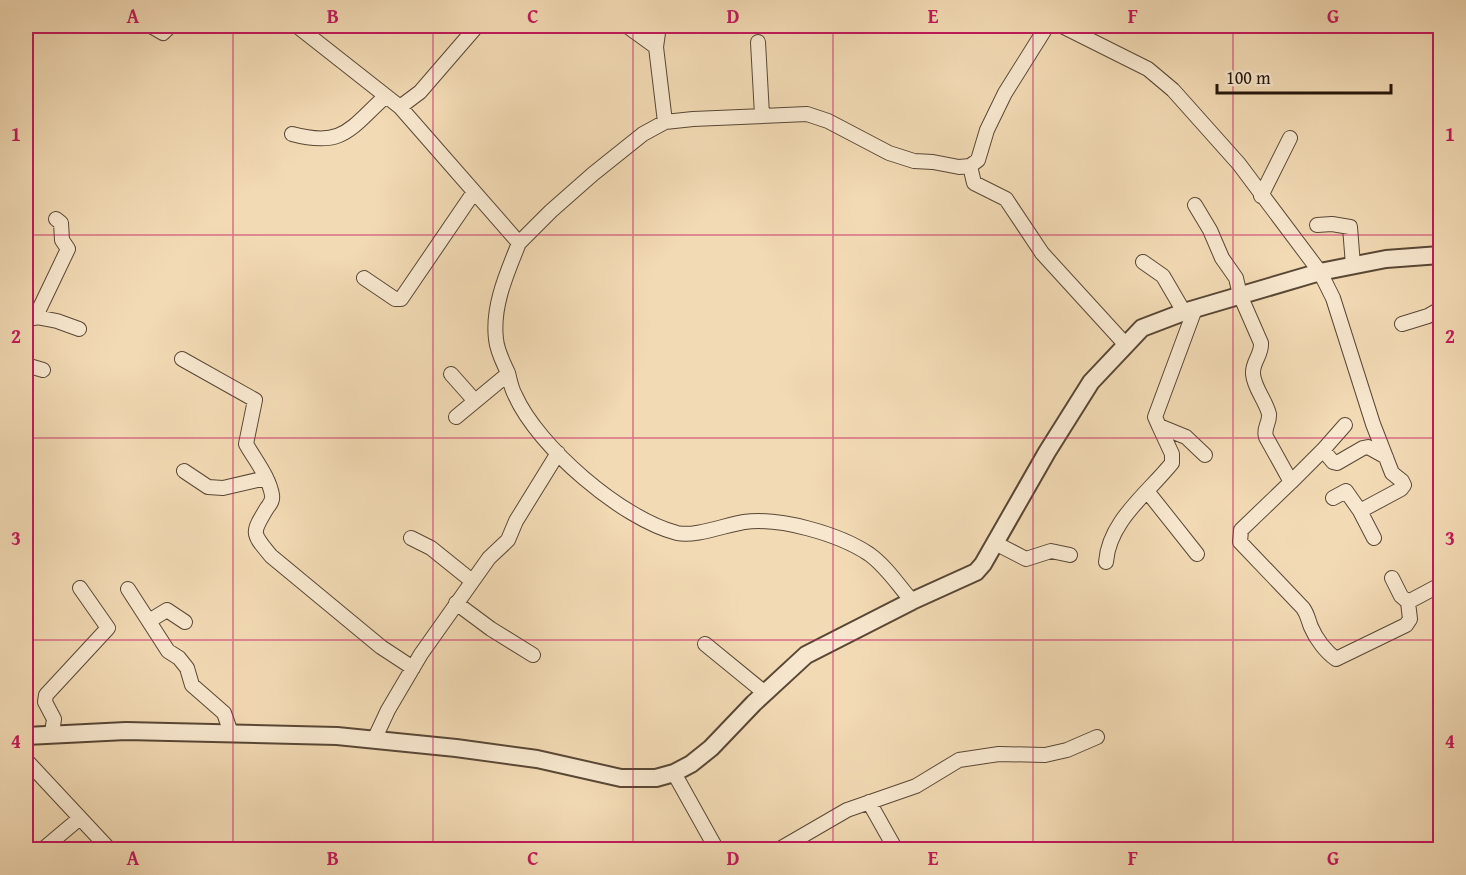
<svg xmlns="http://www.w3.org/2000/svg" width="1466" height="875" font-family="'Gentium Book Plus',serif">
  <style>
    .lines { fill: none; stroke-linecap: round; stroke-linejoin: round }
    .minor-casing { stroke: #594735; stroke-width: 16 }
    .tertiary-casing { stroke: #594735; stroke-width: 20 }
    .minor { stroke: #f7e7ce; stroke-width: 14 }
    .tertiary { stroke: #f7e7ce; stroke-width: 16 }
    .grid { fill: none; stroke: #c2185b; stroke-width: 1.5; stroke-opacity: 0.55 }
    .neatline { fill: none; stroke: #c2185b; stroke-width: 2 }
    .grid-label { font-size: 20px; text-anchor: middle; font-weight: bold; fill: #c2185b }
  </style>
  <rect width="100%" height="100%" fill="#f2dab4"/>
  <filter id="stains"><feTurbulence type="fractalNoise" baseFrequency=".00333" numOctaves="4"/><feColorMatrix values="0 0 0 0 .2 0 0 0 0 .09 0 0 0 0 .02 0 0 0 .5 -.17"/></filter>
  <radialGradient id="worn" r=".72"><stop offset=".6" stop-color="#630" stop-opacity="0"/><stop offset="1" stop-color="#630" stop-opacity=".3"/></radialGradient>
  <g class="lines">
    <g class="minor-casing">
      <path id="minor" d="M151,26L163,33L170,26
        M297,26L400,107L519,243C507,273 492,306 496,339C497,351 503,362 508,373C510,380 511,388 515,395C538,447 622,519 677,533C695,537 725,525 744,522C780,517 839,534 869,554C886,566 899,586 912,601
        M627,26L656,47L665,122
        M1062,26L1148,69L1173,90L1239,164L1320,272L1333,298L1373,424L1392,473L1402,481L1404,485L1401,489L1360,511L1374,538
        M758,42L762,115
        M656,47L659,26
        M400,107L420,92L477,26
        M292,134C344,148 350,128 386,96
        M970,166L974,183L1006,199L1042,253L1126,345
        M1261,196L1290,138
        M1195,205L1210,230L1222,258L1236,278L1240,295L1261,343C1262,355 1252,362 1253,374C1254,388 1266,401 1269,414C1270,423 1263,428 1266,437L1291,482L1241,530L1240,542L1303,608C1308,615 1308,620 1311,627C1316,639 1326,652 1336,659L1406,625L1410,619L1408,602L1440,585
        M1317,225L1332,224L1350,227L1353,265
        M519,243L551,211L593,174L643,134L665,122L693,119L807,114L828,121L889,153L914,161L933,162L959,167L970,166L978,160L987,130L1005,93L1047,26
        M1143,262L1163,276L1184,312
        M364,278L395,299H401L474,192
        M1195,309L1155,417L1159,426L1186,437L1205,455
        M26,315L57,321L79,329
        M35,318L68,249L62,240L61,223L56,219
        M1402,324L1428,316L1440,309
        M182,359L255,400L246,444C255,460 269,477 272,495C273,501 270,504 267,508C251,534 252,533 271,556L381,647L413,668
        M26,365L43,370
        M451,374L475,401
        M456,417L508,374
        M1345,425L1323,450L1333,462L1337,463L1363,448L1368,447L1386,457
        M184,471L208,487L223,488L266,478
        M1291,482L1323,450
        M1147,491L1197,554
        M1333,498L1346,491L1360,511
        M411,538L431,548L472,581
        M995,543L1026,559L1051,551L1070,555
        M1106,562C1109,521 1148,493 1172,463V454L1159,426
        M1392,578L1401,596L1408,602
        M128,589L168,651L179,658L187,668L192,685L224,713L231,733
        M456,603L491,629L533,655
        M149,621L167,610L185,622
        M705,644L765,693
        M52,733L54,719L45,702L46,695L108,628L80,588
        M374,740L388,710L421,654L489,558L508,540L516,521L558,453
        M26,760L110,850
        M674,773L717,850
        M869,802L896,850
        M42,850L80,818
        M778,850L847,810L916,786L959,760L999,754L1045,755L1067,750L1097,737"/>
    </g>
    <g class="tertiary-casing">
      <path id="tertiary" d="M26,736L126,731L337,736L456,748L537,759L621,778H656L674,773L691,764L711,748L754,703L806,655L912,601L976,572L983,564L1047,452L1091,382L1142,328L1184,312L1320,272L1386,259L1440,255"/>
    </g>
    <use href="#minor" class="minor"/>
    <use href="#tertiary" class="tertiary"/>
  </g>
  <path class="grid" d="M233,26V850M433,26V850M633,26V850M833,26V850M1033,26V850M1233,26V850M26,235H1440M26,438H1440M26,640H1440"/>
  <rect width="1466" height="875" fill="none" stroke="#f2dab4" stroke-width="66"/>
  <path d="M1217 84v9h174v-9" fill="none" stroke="#26160b" stroke-width="3"/>
  <text x="1226" y="84" font-size="18" fill="#26160b" stroke="#f7e7ce" stroke-width="4.5" paint-order="stroke">100 m</text>
  <rect x="33" y="33" width="1400" height="809" class="neatline"/>
  <g class="grid-label">
    <text x="133" y="23">A</text>
    <text x="333" y="23">B</text>
    <text x="533" y="23">C</text>
    <text x="733" y="23">D</text>
    <text x="933" y="23">E</text>
    <text x="1133" y="23">F</text>
    <text x="1333" y="23">G</text>
    <text x="16" y="141">1</text>
    <text x="1450" y="141">1</text>
    <text x="16" y="343">2</text>
    <text x="1450" y="343">2</text>
    <text x="16" y="545">3</text>
    <text x="1450" y="545">3</text>
    <text x="16" y="748">4</text>
    <text x="1450" y="748">4</text>
    <text x="133" y="865">A</text>
    <text x="333" y="865">B</text>
    <text x="533" y="865">C</text>
    <text x="733" y="865">D</text>
    <text x="933" y="865">E</text>
    <text x="1133" y="865">F</text>
    <text x="1333" y="865">G</text>
  </g>
  <rect width="100%" height="100%" filter="url(#stains)"/>
  <rect width="100%" height="100%" fill="url(#worn)"/>
</svg>
